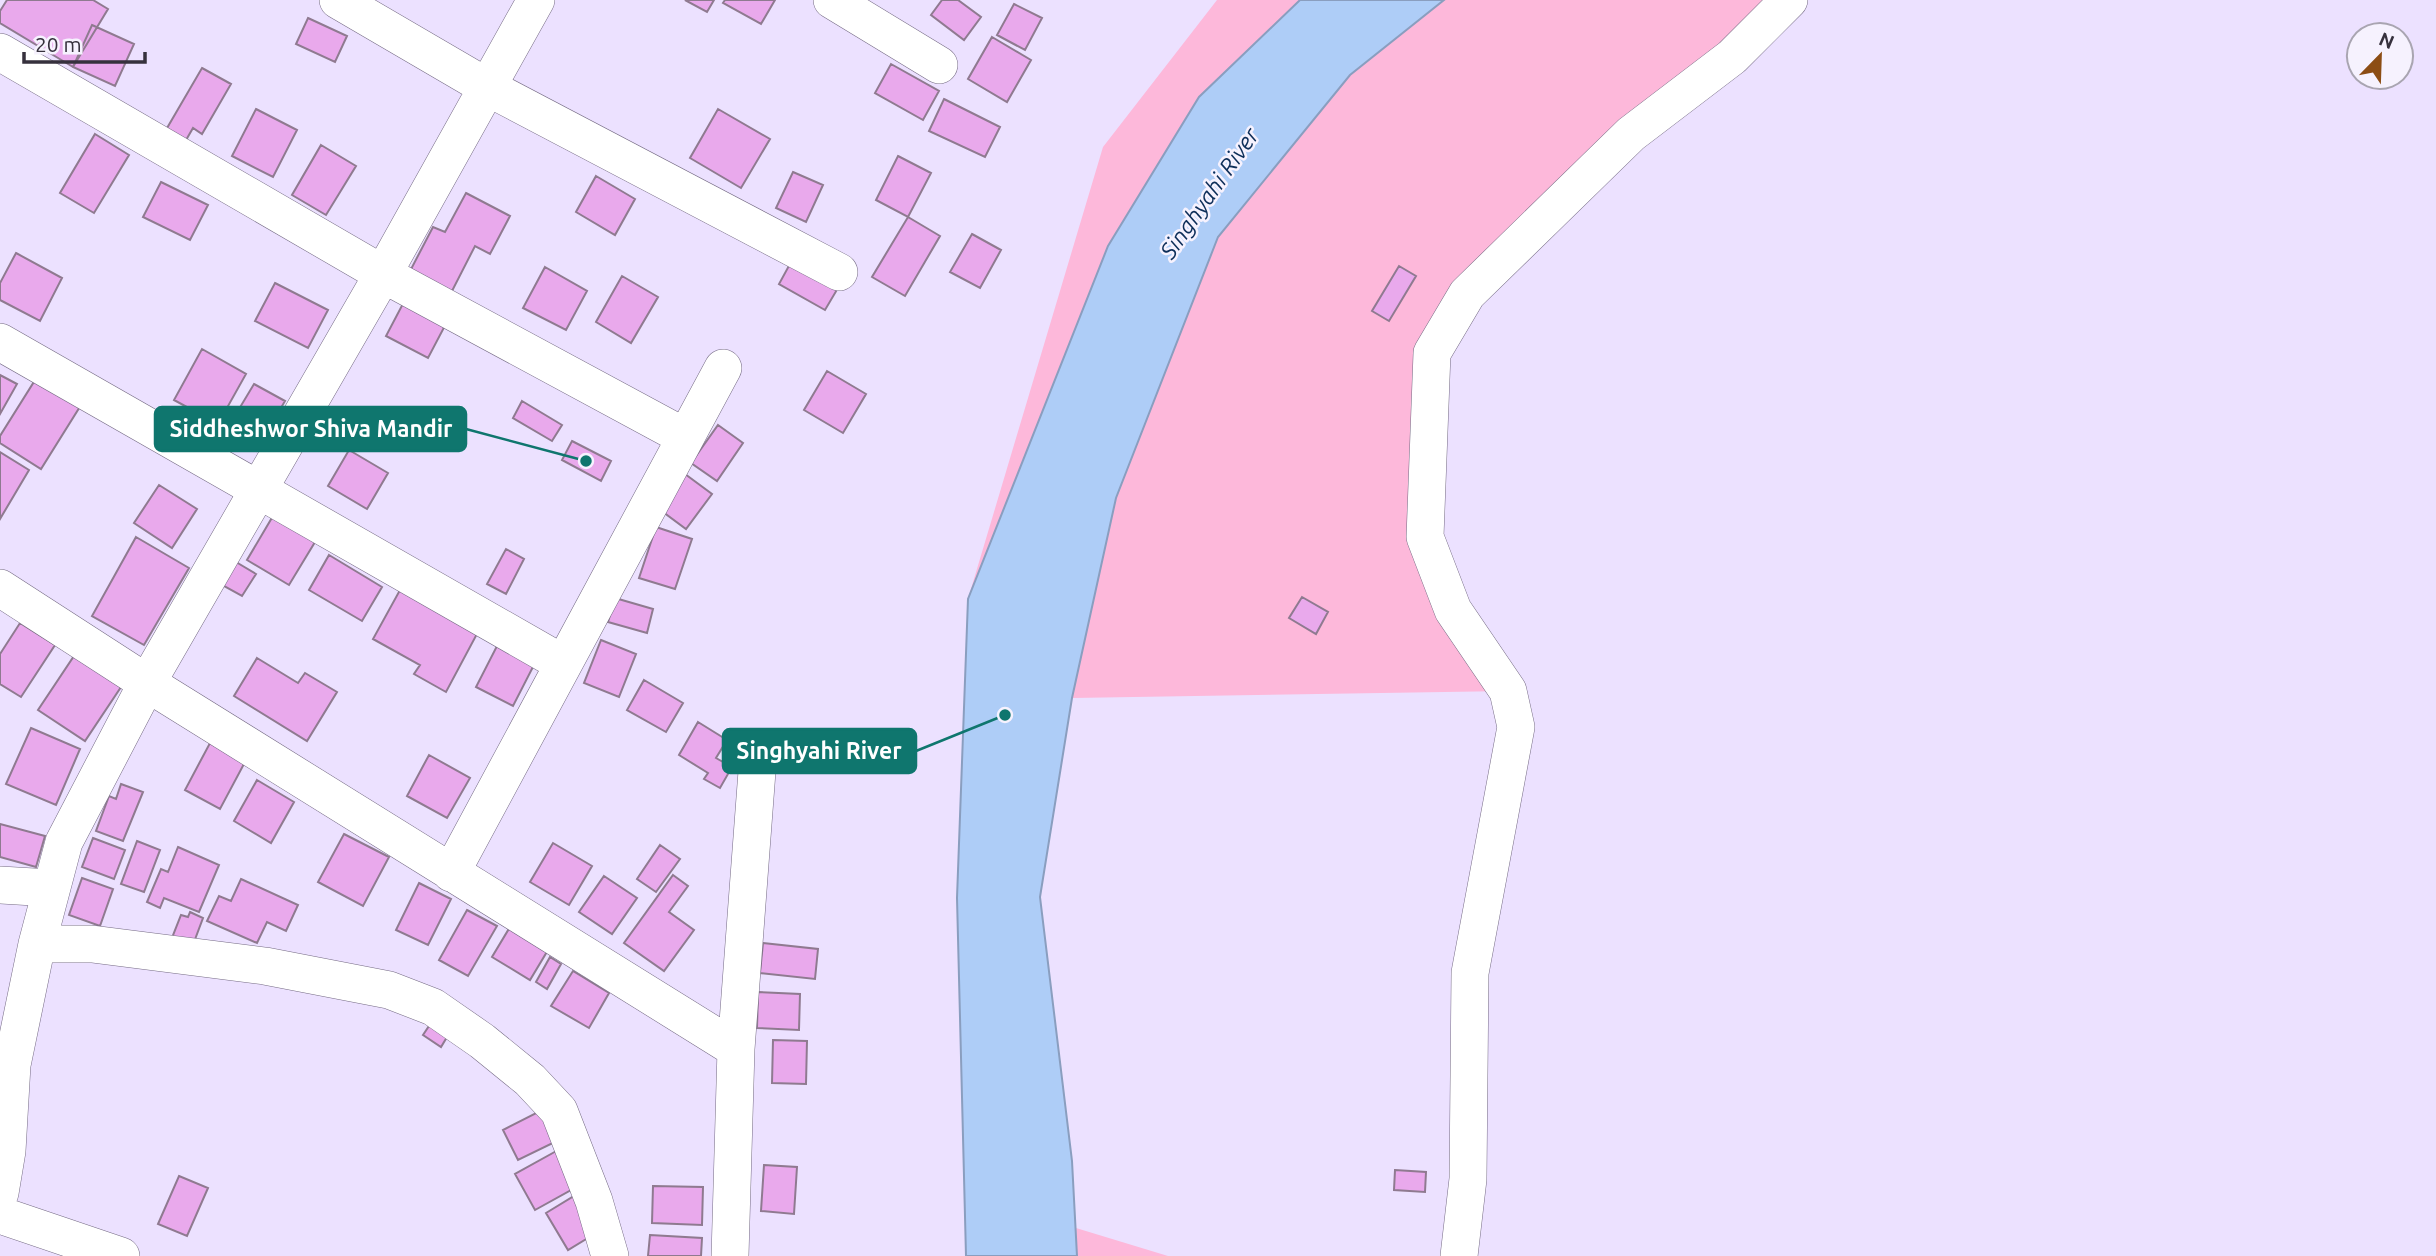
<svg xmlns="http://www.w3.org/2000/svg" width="2436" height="1256" font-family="Ubuntu,sans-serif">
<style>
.green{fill:#fdb8da}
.water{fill:#aecdf7;stroke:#8a9ebf;stroke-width:2}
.building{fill:#e9a9ec;stroke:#8f7a90;stroke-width:2}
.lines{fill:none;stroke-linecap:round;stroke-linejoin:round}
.street-casing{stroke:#756b84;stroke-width:38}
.street{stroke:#fff;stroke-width:37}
.labels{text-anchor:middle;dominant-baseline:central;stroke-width:5;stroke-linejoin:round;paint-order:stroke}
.water-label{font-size:23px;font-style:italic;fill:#0d2e59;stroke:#f6f2fe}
.leader{fill:none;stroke:#0f766e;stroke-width:2.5}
.callout-dot{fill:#0f766e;stroke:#f6f2fe;stroke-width:2.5}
.callout{fill:#0f766e;stroke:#0f766e;stroke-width:2.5}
.callout-label{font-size:23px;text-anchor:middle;font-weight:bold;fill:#fff}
</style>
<rect width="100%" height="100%" fill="#ece1ff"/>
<path class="green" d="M1217,0H1300L1199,97L1108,246L968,599L1103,147Z
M1444,0H1789L1432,353L1425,537L1508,691L1072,698L1116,498L1218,237L1350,75Z
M1076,1228L1168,1256H1077Z"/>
<path class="water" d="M1300,0H1444L1350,75L1218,237L1116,498L1072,698L1040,897L1072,1161L1077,1256H966L957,898L968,599L1108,246L1199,97Z"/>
<path class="building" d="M7,0H93L108,9L73,67L0,23V11Z
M685,0H714L707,12Z
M725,0H775L761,24L723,3Z
M942,0H958L981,17L964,40L931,15Z
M1014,4L1042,18L1025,50L997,35Z
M308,18L347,36L335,62L296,44Z
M92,25L134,44L115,86L73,67Z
M992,37L1031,60L1007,102L968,79Z
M891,64L939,91L923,120L875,93Z
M202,68L231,84L202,134L193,128L182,147L163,135Z
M944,99L1000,127L985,157L929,131Z
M256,109L297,130L273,177L232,156Z
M718,109L770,139L741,188L690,158Z
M95,134L129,155L94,213L60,193Z
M321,145L356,166L326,215L292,195Z
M898,156L931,173L908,217L876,200Z
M793,172L823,185L806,222L776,208Z
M596,176L635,199L615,235L576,212Z
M161,182L208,205L190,240L143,217Z
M466,193L510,216L490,254L475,246L450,295L409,273L433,227L445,232Z
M908,217L940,236L905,296L872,277Z
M972,234L1001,250L980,288L950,272Z
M16,253L62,278L40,321L0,300V283Z
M791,262L838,288L825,310L779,284Z
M1399,266L1416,276L1389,321L1372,311Z
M545,267L587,291L566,330L523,308Z
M622,276L658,297L631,343L596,322Z
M275,283L328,310L308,348L255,321Z
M407,296L449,318L428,358L386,336Z
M202,349L246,374L218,424L174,400Z
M827,371L866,394L843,433L804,410Z
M0,375L17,384L0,414Z
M37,377L81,405L41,469L0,443V436Z
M254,384L285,401L256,451L224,434Z
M522,401L562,425L552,441L513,418Z
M718,425L743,443L717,481L691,463Z
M572,441L611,461L601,481L562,460Z
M349,450L388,473L367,509L328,486Z
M0,452L29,470L0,519Z
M685,474L712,494L686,529L659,509Z
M159,485L197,509L172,548L134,523Z
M273,516L315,542L289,585L247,560Z
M656,527L692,539L675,589L639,578Z
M136,537L189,568L144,645L92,616Z
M506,549L524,559L506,594L487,584Z
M329,555L382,587L362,621L309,590Z
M236,562L256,574L242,596L222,585Z
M400,590L478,632L446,692L414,674L420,665L373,639Z
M1302,597L1328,612L1316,634L1289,618Z
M615,598L653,609L647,633L608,622Z
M20,623L55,645L21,697L0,684V654Z
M601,640L636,654L619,697L584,683Z
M498,644L535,663L513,706L476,687Z
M74,656L121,687L85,741L38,710Z
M257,658L298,683L305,673L337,692L307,741L234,696Z
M644,680L683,703L666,732L627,710Z
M698,722L727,740L716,758L732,767L720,788L704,779L708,773L679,755Z
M31,728L80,749L56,805L6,784Z
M210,743L245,762L220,809L185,790Z
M429,755L470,778L447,818L407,796Z
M257,780L294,802L271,843L234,821Z
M121,784L143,792L123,841L96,831L109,796L116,799Z
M0,824L45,836L36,867L0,857Z
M344,834L389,857L363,906L318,882Z
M93,838L125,850L114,879L82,867Z
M137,841L160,850L144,892L121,884Z
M553,843L592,866L569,905L530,882Z
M660,845L680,859L656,892L637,879Z
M178,847L219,865L199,912L164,898L160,908L147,902L161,869L168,872Z
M673,875L688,886L669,912L694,930L664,971L624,943Z
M604,876L637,898L612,934L579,912Z
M82,878L113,889L100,926L69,915Z
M241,879L298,905L286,931L267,922L257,943L207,921L219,896L231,901Z
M419,883L451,899L428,945L396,930Z
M467,910L497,926L468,976L439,960Z
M190,912L203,918L191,950L170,943L181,915L188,917Z
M510,927L548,950L530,980L492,957Z
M763,943L818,949L815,979L760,973Z
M550,957L561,964L547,989L536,982Z
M573,971L609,993L589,1028L551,1006Z
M758,992L800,994L799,1030L757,1028Z
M433,1020L450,1032L441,1047L423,1035Z
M773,1040L807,1041L806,1084L772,1083Z
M544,1109L559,1140L518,1160L503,1130Z
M560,1149L580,1185L535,1210L515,1174Z
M764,1165L797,1167L794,1214L761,1211Z
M1395,1170L1426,1172L1425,1192L1394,1190Z
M179,1176L208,1188L187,1236L158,1224Z
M653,1186L703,1187L702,1225L652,1223Z
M579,1193L601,1230L568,1250L546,1213Z
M650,1235L702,1238L701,1256H648Z"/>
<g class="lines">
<defs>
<path id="street" d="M338,0L487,87L839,272
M832,0L939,65
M0,52L383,274L685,437
M0,342L562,663
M0,588L147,683L736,1049
M451,873L723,368
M0,885L51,888
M37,944H92L265,966L389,990L433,1007L482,1041L530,1080L559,1111L594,1201L610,1256
M0,1193L7,1151L12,1065L37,944L64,842L147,683L383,274L536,0
M0,1215L121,1256
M730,1256L736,1049L758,758
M1459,1256L1468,1179L1470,973L1516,727L1508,691L1453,610L1425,537L1432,353L1467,294L1631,134L1732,57L1789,0"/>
</defs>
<use href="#street" class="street-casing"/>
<use href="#street" class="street"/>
</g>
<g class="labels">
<g class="water-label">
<text transform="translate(1209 193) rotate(-55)">Singhyahi River</text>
</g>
</g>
<path class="leader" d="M586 461L466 429M1005 715L916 751"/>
<g class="callout-dot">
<circle cx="586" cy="461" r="7"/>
<circle cx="1005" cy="715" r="7"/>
</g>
<g class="callout">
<rect x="155" y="407" width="311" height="44" rx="7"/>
<rect x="723" y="729" width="193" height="44" rx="7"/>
</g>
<g class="callout-label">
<text x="311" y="437">Siddheshwor Shiva Mandir</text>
<text x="819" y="759">Singhyahi River</text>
</g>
<g transform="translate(2380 56) rotate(23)"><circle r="33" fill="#f6f2fe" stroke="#a9a5b1" stroke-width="2"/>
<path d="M0-5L12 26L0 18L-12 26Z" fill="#8c4d14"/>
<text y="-10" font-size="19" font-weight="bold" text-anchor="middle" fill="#36313d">N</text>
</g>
<path d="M24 52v10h121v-10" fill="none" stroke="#36313d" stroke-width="3.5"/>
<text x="35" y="52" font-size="21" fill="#36313d" stroke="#f6f2fe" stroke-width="5" paint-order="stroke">20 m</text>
</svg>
